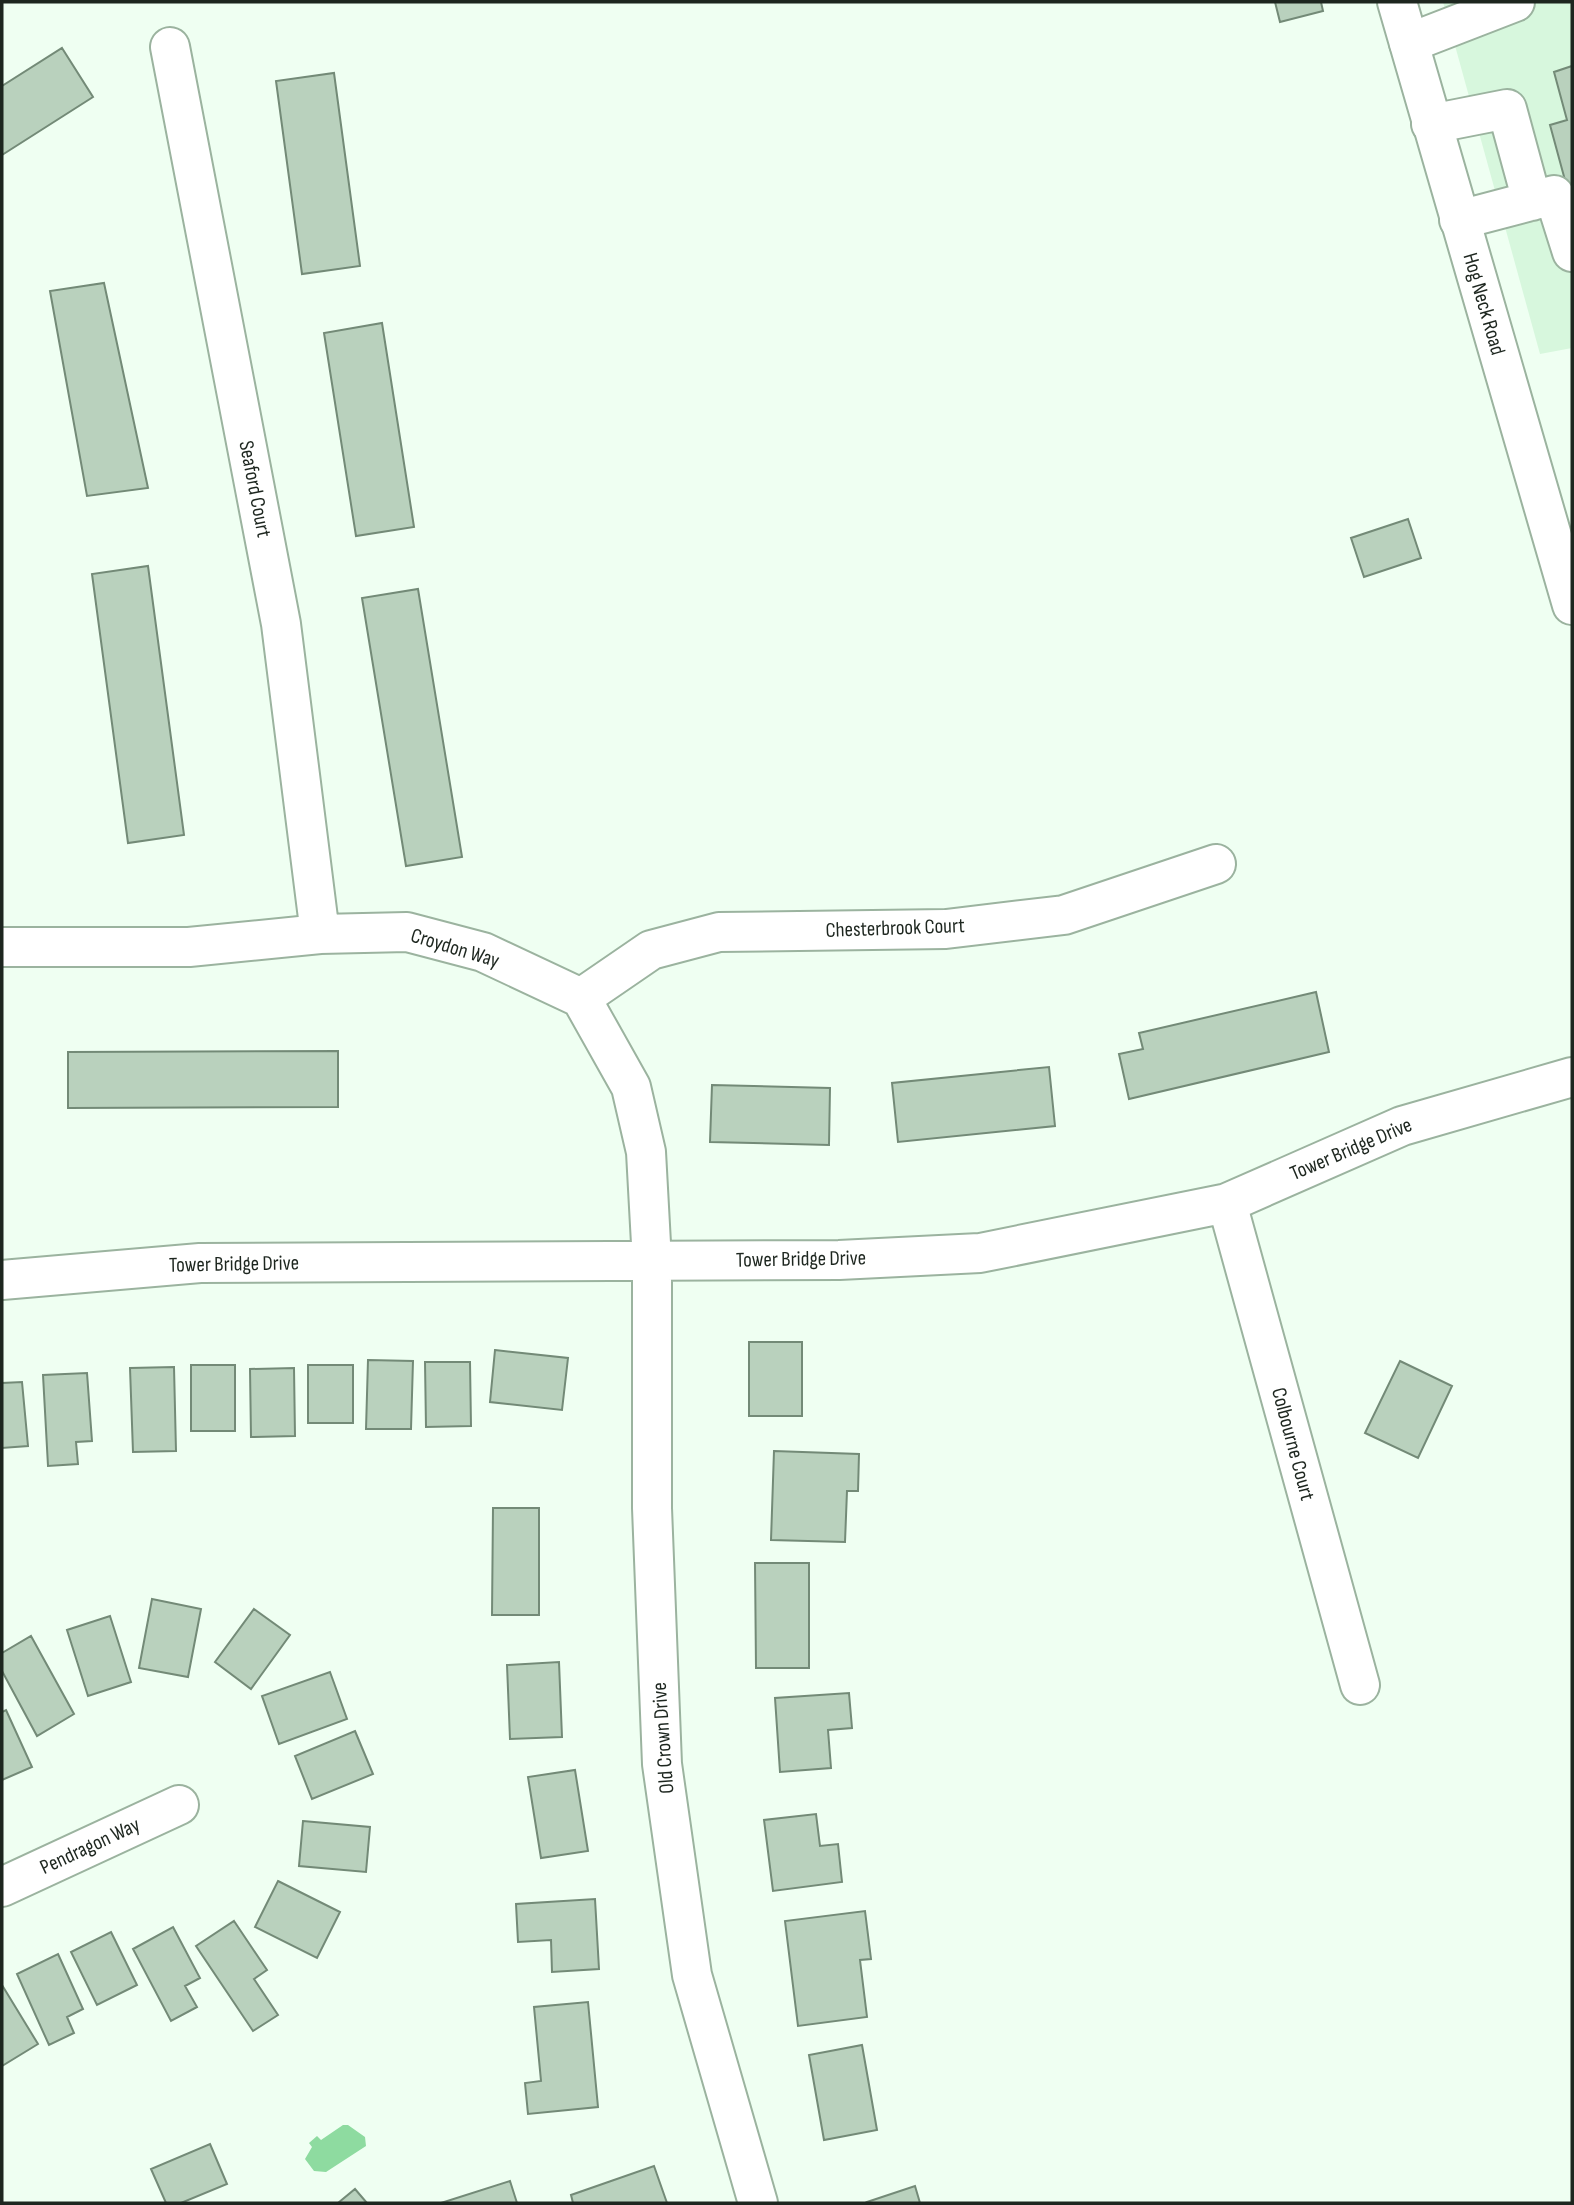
<svg xmlns="http://www.w3.org/2000/svg" width="1574" height="2205" font-family="'Sofia Sans Condensed',sans-serif">
<style>
.built{fill:#d7f7dd}
.water{fill:#8edba0}
.building{fill:#b9d1bd;stroke:#738a77;stroke-width:2}
.lines{fill:none;stroke-linecap:round;stroke-linejoin:round}
.minor-casing{stroke:#9bb39f;stroke-width:42}
.major-casing{stroke:#9bb39f;stroke-width:42}
.minor{stroke:#fff;stroke-width:38}
.major{stroke:#fff;stroke-width:38}
.labels{text-anchor:middle;dominant-baseline:central;stroke-width:5;stroke-linejoin:round;paint-order:stroke}
.street-label{font-size:21px;fill:#1d261f;stroke:#fff}
</style>
<rect width="100%" height="100%" fill="#effff2"/>
<path class="built" d="M1443,2H1572V348L1540,354Z"/>
<path class="water" d="M343,2125H348L365,2137L366,2146L326,2172L314,2171L305,2159L312,2147L309,2143L317,2136L321,2140Z"/>
<path class="building" d="M1275,2H1321L1323,11L1280,22Z
M62,48L93,97L2,155V86Z
M1572,66V206L1550,125L1567,120L1554,72Z
M334,73L360,266L302,274L276,81Z
M104,283L148,488L87,496L50,291Z
M382,323L414,527L356,536L324,333Z
M1408,519L1421,558L1364,577L1351,538Z
M148,566L184,835L128,843L92,574Z
M418,589L462,857L406,866L362,598Z
M1316,992L1329,1052L1129,1099L1119,1054L1143,1049L1139,1033Z
M338,1051V1107L68,1108V1052Z
M1049,1067L1055,1126L898,1142L892,1083Z
M712,1085L830,1088L829,1145L710,1142Z
M749,1342H802V1416H749Z
M495,1350L568,1358L562,1410L490,1402Z
M368,1360L413,1361L411,1429H366Z
M1400,1361L1452,1386L1418,1458L1365,1433Z
M425,1362H470L471,1426L426,1427Z
M191,1365H235V1431H191Z
M308,1365H353V1423H308Z
M174,1367L176,1451L133,1452L130,1368Z
M294,1368L295,1436L251,1437L250,1369Z
M87,1373L92,1441L76,1442L78,1464L48,1466L43,1375Z
M22,1382L28,1446L2,1448V1383Z
M774,1451L859,1454L858,1491H847L845,1542L771,1540Z
M493,1508H539V1615H492Z
M755,1563H809V1668H756Z
M152,1599L201,1609L188,1677L139,1668Z
M254,1609L290,1635L251,1689L215,1662Z
M110,1616L131,1682L88,1696L67,1630Z
M31,1636L74,1714L37,1736L2,1671V1653Z
M559,1662L562,1737L510,1739L507,1665Z
M330,1672L347,1719L279,1744L262,1696Z
M849,1693L852,1728L828,1730L831,1768L780,1772L775,1698Z
M6,1710L32,1767L2,1780V1712Z
M355,1731L373,1774L312,1799L295,1756Z
M575,1770L588,1851L541,1858L528,1777Z
M816,1814L820,1846L838,1844L842,1882L773,1891L764,1820Z
M303,1821L370,1827L366,1872L299,1866Z
M278,1881L340,1912L317,1958L255,1927Z
M595,1899L599,1969L552,1972L551,1940L518,1942L516,1904Z
M865,1911L871,1959L860,1960L867,2017L798,2026L785,1921Z
M234,1921L267,1970L254,1979L278,2015L253,2031L196,1946Z
M173,1927L200,1978L185,1986L197,2007L171,2021L133,1949Z
M111,1932L137,1985L97,2005L71,1952Z
M58,1954L83,2009L67,2017L74,2033L49,2045L17,1974Z
M2,1985L38,2044L2,2066Z
M588,2002L598,2107L528,2114L525,2083L541,2081L534,2007Z
M862,2045L877,2130L824,2140L809,2055Z
M210,2144L227,2184L181,2203H166L151,2169Z
M654,2166L667,2203H573L571,2195Z
M510,2181L517,2203H441Z
M915,2186L920,2203H868L867,2202Z
M355,2189L367,2203H338Z"/>
<g class="lines">
<defs>
<path id="minor" d="M1409,43L1515,2
M170,47L281,624L320,934
M1431,124L1507,109L1532,201
M1459,220L1554,195L1572,252
M2,947H189L320,934L407,932L483,952L581,998L631,1087L646,1152L652,1262V1508L662,1764L692,1975L758,2203
M581,998L651,950L719,932L946,929L1064,915L1216,864
M1227,1203L1360,1685
M2,1280L200,1263L839,1260L980,1253L1227,1203L1402,1126L1572,1077
M2,1887L179,1805"/>
<path id="major" d="M1397,2L1572,605"/>
</defs>
<use href="#minor" class="minor-casing"/>
<use href="#major" class="major-casing"/>
<use href="#minor" class="minor"/>
<use href="#major" class="major"/>
</g>
<g class="labels">
<g class="street-label">
<text transform="translate(1484 304) rotate(74)">Hog Neck Road</text>
<text transform="translate(255 489) rotate(79)">Seaford Court</text>
<text transform="translate(895 928) rotate(-2)">Chesterbrook Court</text>
<text transform="translate(455 948) rotate(17)">Croydon Way</text>
<text transform="translate(1351 1149) rotate(-23)">Tower Bridge Drive</text>
<text transform="translate(801 1259) rotate(-1)">Tower Bridge Drive</text>
<text transform="translate(234 1264) rotate(-1)">Tower Bridge Drive</text>
<text transform="translate(1293 1444) rotate(75)">Colbourne Court</text>
<text transform="translate(663 1738) rotate(-94)">Old Crown Drive</text>
<text transform="translate(90 1846) rotate(-25)">Pendragon Way</text>
</g>
</g>
<rect width="1574" height="2205" fill="none" stroke="#1d261f" stroke-width="7"/>
</svg>
